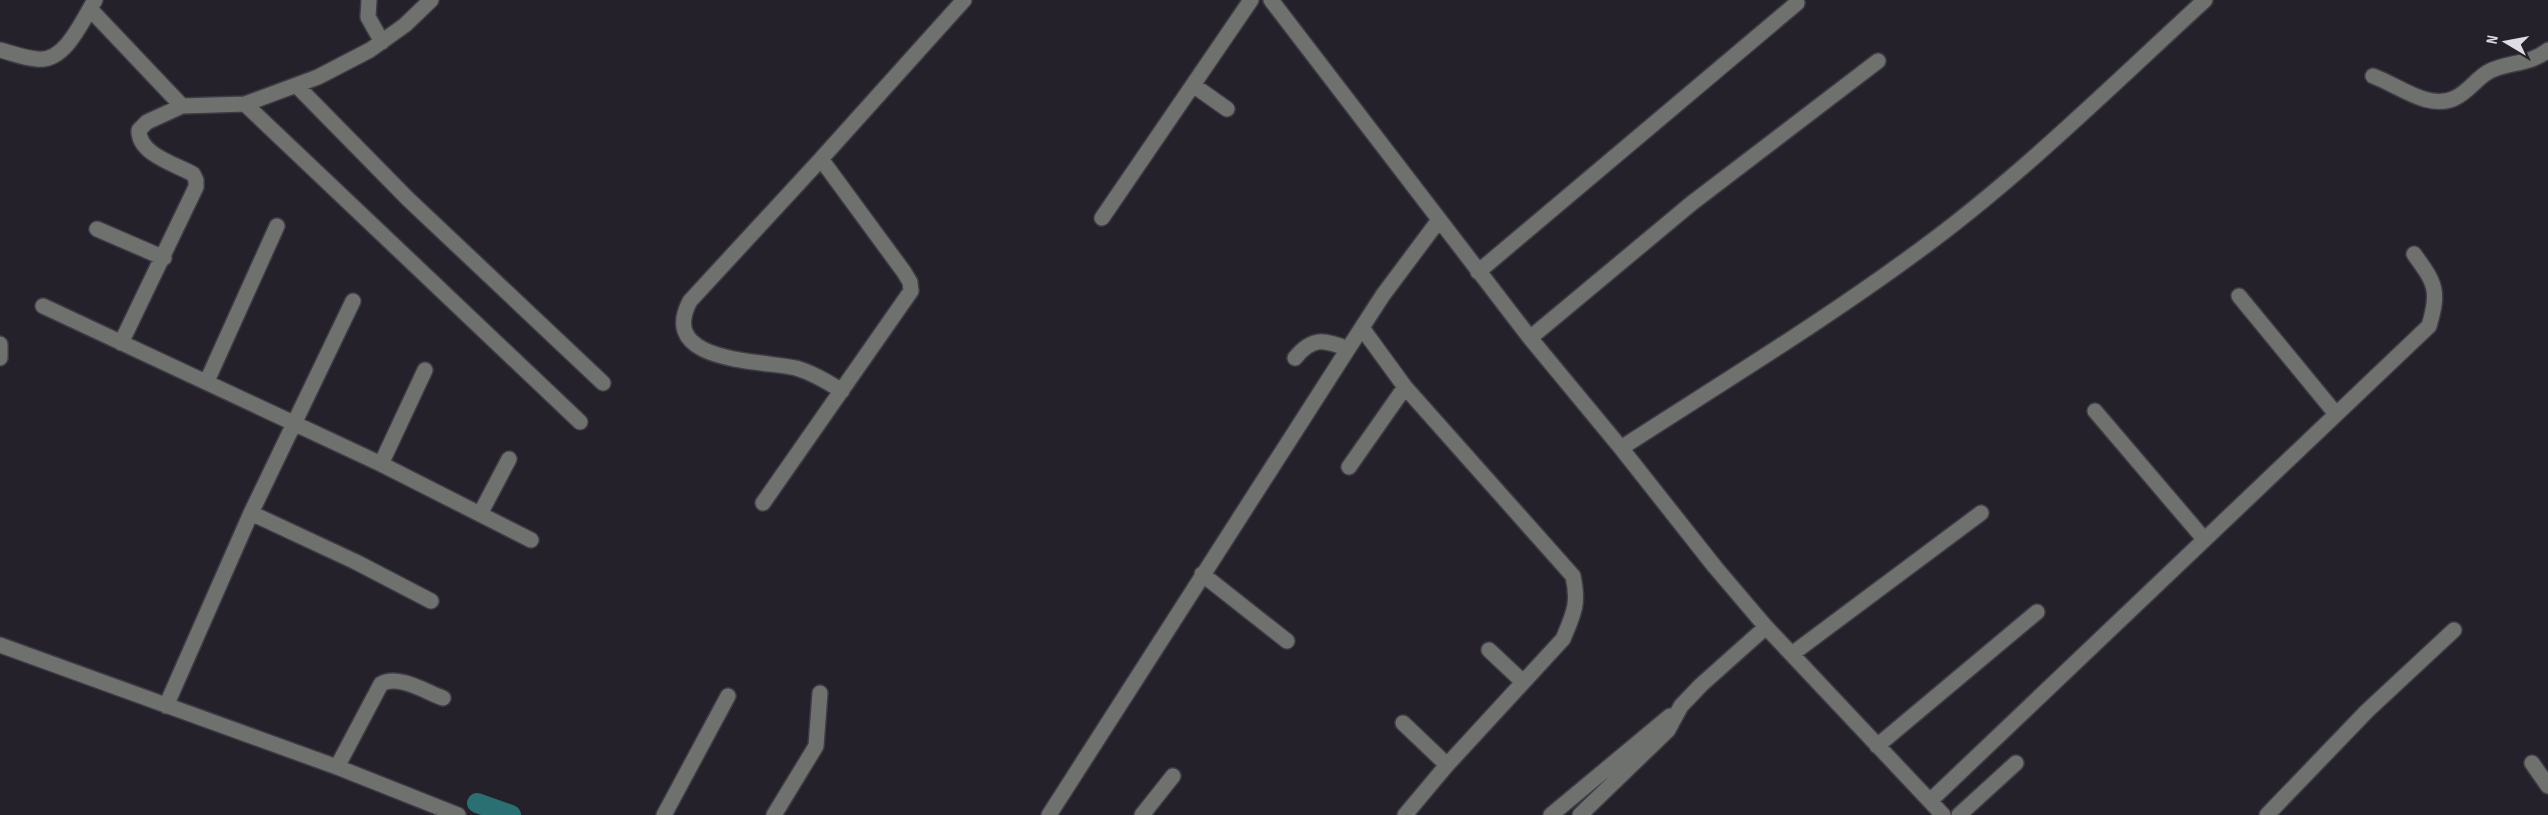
<svg xmlns="http://www.w3.org/2000/svg" width="2548" height="815" font-family="'Sofia Sans Condensed',sans-serif">
<style>
.lines{fill:none;stroke-linecap:round;stroke-linejoin:round}
.canal{stroke:#2a6f72;stroke-width:20}
.minor-casing{stroke:#3e3b44;stroke-width:18}
.minor{stroke:#6e716d;stroke-width:15}
</style>
<rect width="100%" height="100%" fill="#24212a"/>
<g class="lines">
<path class="canal" d="M477,803L511,815"/>
<defs>
<path id="minor" d="M369,0L368,17L382,42
M1271,0L1530,338L1621,448L1715,567L1766,627L1943,815
M90,9L182,106L245,104L318,77L370,50L405,25L431,0
M0,50C12,53 24,58 37,59C65,63 82,21 95,0
M2373,76C2398,85 2429,111 2455,98C2468,92 2476,79 2488,72C2508,61 2528,66 2548,50
M296,85L408,199L603,383
M1193,85L1227,109
M245,104L580,422
M821,159L690,301C657,363 760,360 796,368C813,373 828,382 842,391
M1102,218L1251,0
M97,229L164,258
M1478,272L1797,3
M2239,296L2336,414
M43,306L381,464L531,540
M1362,328L1405,387L1573,576C1579,604 1574,613 1563,639L1447,765L1405,815
M1530,338L1692,203L1878,61
M121,343L196,187V180L193,174C175,164 138,154 139,130L147,122L182,106
M0,344V358
M1295,358C1312,337 1324,339 1348,349
M207,381L277,226
M2095,411L2204,539
M1621,448C1720,384 1822,322 1917,252C2020,177 2111,86 2205,0
M381,464L425,370
M1349,467L1405,387
M763,503L911,291L910,282L904,272L821,159L964,0
M251,513L356,562L431,601
M480,514L509,459
M1202,574L1287,641
M0,645L337,767L458,815
M1489,650L1523,682
M1792,654L1981,513
M166,706L251,513L353,301
M1403,723L1447,765
M1877,746L2037,612
M2532,763L2548,786
M337,767L381,684C398,674 426,692 443,698
M1930,801L2429,326C2440,290 2435,283 2414,254
M664,815L728,696
M774,815L816,746L820,693
M1049,815L1348,349L1383,295L1439,220
M1142,815L1173,776
M1551,815L1670,716
M1580,815L1668,730L1681,706L1701,685L1766,627
M1959,815L2016,763
M2267,815L2367,711L2454,630"/>
</defs>
<use href="#minor" class="minor-casing"/>
<use href="#minor" class="minor"/>
</g>
<g transform="translate(2506 42) rotate(280)" stroke="#24212a" stroke-width="4.5" paint-order="stroke">
<path d="M0-4.5L10 22L0 15L-10 22Z" fill="#dfdde3"/>
<text y="-9" font-size="16" font-weight="bold" text-anchor="middle" fill="#dfdde3">N</text>
</g>
</svg>
